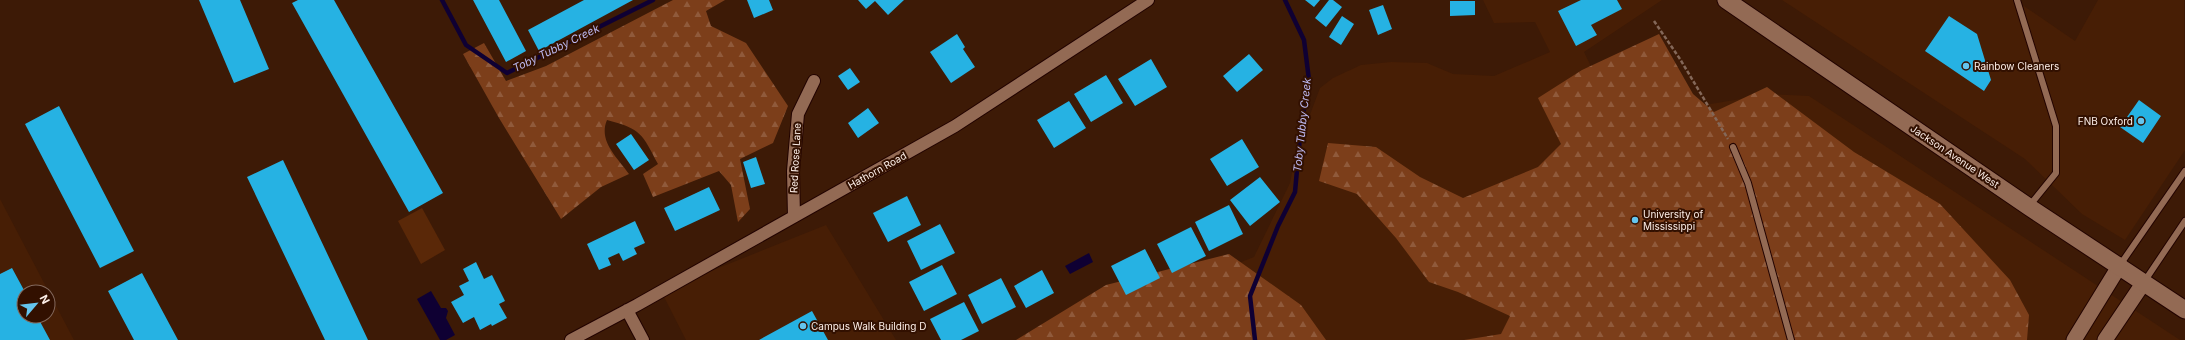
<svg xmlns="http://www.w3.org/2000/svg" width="2185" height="340" font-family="Inter,sans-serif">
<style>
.built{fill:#471e05;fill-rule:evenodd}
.forest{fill:url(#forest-firs)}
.garden{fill:#5a2808}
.water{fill:#0f0033}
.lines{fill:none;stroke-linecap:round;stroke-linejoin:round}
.stream{stroke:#0f0033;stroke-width:4.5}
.building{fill:#26b2e3}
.service-casing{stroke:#220300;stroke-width:8}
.minor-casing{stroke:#220300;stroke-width:14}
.tertiary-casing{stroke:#220300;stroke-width:17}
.secondary-casing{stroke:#220300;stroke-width:19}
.path{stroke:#846859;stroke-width:2.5;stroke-dasharray:4 2;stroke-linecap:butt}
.service{stroke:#936a54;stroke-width:6}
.minor{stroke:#936a54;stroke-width:12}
.tertiary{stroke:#936a54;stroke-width:15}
.secondary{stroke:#936a54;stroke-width:17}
.poi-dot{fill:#64c5ee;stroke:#321000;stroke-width:1.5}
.labels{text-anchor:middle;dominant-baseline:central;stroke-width:4;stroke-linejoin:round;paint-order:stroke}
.poi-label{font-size:10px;fill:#fdefe8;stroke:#321000;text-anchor:start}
.street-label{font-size:10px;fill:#fdefe8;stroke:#321000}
.water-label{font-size:11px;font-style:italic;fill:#bdb9f0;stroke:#321000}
</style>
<defs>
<pattern id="forest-firs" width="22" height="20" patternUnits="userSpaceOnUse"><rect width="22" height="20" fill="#7c3e1a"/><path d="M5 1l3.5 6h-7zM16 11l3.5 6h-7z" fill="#905a3b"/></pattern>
</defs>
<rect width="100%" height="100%" fill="#3d1a06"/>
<path class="built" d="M1483,0H1662L1584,52L1631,148L1705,105L1770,94L1809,96L2180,340H1041L1254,257L1290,183L1296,152L1320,88L1333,78L1361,65L1391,62L1427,63L1453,74L1494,76L1550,52L1535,22L1494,23Z
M1782,0H2015L2075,41L2098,0H2184L2185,150L2125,240L2082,214L2025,159Z
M0,199L74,340H0ZM24,292H48V316H24Z
M826,225L896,340H686L661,291Z"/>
<path class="forest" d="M673,0H725L706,11L711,26L746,43L788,106L773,143L740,159L750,209L738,222L731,185L719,171L653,197L643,174L658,164C642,134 642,129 607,120C598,141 617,157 629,174L601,187L561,219L499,118L463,54L484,43L506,81L546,66Z
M1659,34L1693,94L1714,112L1767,87L1854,152L1940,204L2010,280L2029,315L2027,340H1464L1501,334L1510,316L1458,292L1429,282L1396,238L1357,194L1319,181L1328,143L1376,147L1420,177L1463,198L1538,167L1561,144L1538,98L1582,70Z
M1229,254L1301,305L1326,340H1016L1106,285Z"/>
<path class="garden" d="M422,208L445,250L421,264L398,221Z"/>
<path class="water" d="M1089,253L1093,262L1070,274L1065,266Z
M431,291L441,308H446L448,311L446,318L455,335L446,340H440L417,299Z"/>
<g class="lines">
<path class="stream" d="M442,0L466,45L507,73L653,0
M1255,340L1250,296L1278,226L1295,192L1301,126L1309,80L1304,40L1285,0"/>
</g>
<path class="building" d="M199,0H240L269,69L234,83Z
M298,0H334L443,193L409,212L292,3Z
M473,0H499L526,51L506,62Z
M584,0H633L539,51L528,30Z
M747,0H769L773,10L754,18Z
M858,0H904L888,15L875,1L866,9Z
M1305,0H1320L1314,7Z
M1329,0H1333L1342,7L1326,27L1315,18Z
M1581,0H1617L1622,9L1591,25L1597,35L1576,46L1558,11Z
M1450,1H1475V15L1450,16Z
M1383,5L1392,29L1378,35L1369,10Z
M1342,16L1354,24L1341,45L1329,37Z
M1949,16L1977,34L1991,80L1984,91L1925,51Z
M957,34L965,47L963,49L975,67L951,83L930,52Z
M1249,54L1263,70L1237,92L1223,76Z
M1151,59L1167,87L1135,106L1118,79Z
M850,68L860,82L848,90L838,76Z
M1106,75L1123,103L1091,122L1074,94Z
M2139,100L2161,116L2143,143L2120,127Z
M1069,101L1086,128L1054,148L1037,120Z
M59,106L134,251L100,268L25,124Z
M868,108L879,123L858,138L848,123Z
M631,134L649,160L634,170L616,144Z
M1242,139L1259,167L1227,186L1210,159Z
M756,157L765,184L751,188L743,162Z
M283,160L368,340H325L247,177Z
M1260,177L1280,202L1250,226L1230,200Z
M709,187L720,210L675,231L664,208Z
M907,196L921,225L888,242L873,213Z
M1229,205L1243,234L1209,251L1195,222Z
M635,221L645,243L634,248L637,254L623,261L619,253L608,258L611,265L599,270L587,244Z
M940,224L955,253L921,270L907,241Z
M1191,227L1206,256L1172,273L1157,244Z
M1145,249L1160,278L1126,295L1111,266Z
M476,262L484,279L492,275L505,301L499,304L507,318L492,326L491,324L480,330L474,317L463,323L451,302L464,295L459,286L469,281L463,269Z
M942,265L957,294L924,311L909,282Z
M12,268L25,292L24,316H37L50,340H0V274Z
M1042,270L1054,293L1026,308L1014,286Z
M142,273L178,340H134L108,291Z
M1001,278L1016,307L982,324L968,295Z
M964,302L979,331L961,340H941L930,319Z
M812,311L828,340H759Z"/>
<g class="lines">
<defs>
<path id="service" d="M2017,0L2056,126V173L2030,205
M1733,147L1748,183L1791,340
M2120,265L2185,171
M2144,282L2185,221"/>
<path id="minor" d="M794,216L793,171L798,114L814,81
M627,310L643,340
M571,340L637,305L955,126L1148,0"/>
<path id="tertiary" d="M2074,340L2120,265
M2105,340L2144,282"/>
<path id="secondary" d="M1726,0L2029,207L2185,310"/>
</defs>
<use href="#service" class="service-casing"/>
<use href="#minor" class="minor-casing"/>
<use href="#tertiary" class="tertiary-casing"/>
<use href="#secondary" class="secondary-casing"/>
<path class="path" d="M1654,21L1680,59L1728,139"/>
<use href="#service" class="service"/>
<use href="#minor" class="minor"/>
<use href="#tertiary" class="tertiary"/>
<use href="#secondary" class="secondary"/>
</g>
<g class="poi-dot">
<circle cx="1966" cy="66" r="4"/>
<circle cx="2141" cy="121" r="4"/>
<circle cx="1635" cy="220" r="4"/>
<circle cx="803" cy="326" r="4"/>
</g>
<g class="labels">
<g class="poi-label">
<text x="1974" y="66">Rainbow Cleaners</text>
<text x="2133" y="121" text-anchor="end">FNB Oxford</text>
<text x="1643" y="214">University of<tspan x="1643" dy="12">Mississippi</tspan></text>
<text x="811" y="326">Campus Walk Building D</text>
</g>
<g class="street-label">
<text transform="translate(1955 156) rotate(34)">Jackson Avenue West</text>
<text transform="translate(795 158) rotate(-87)">Red Rose Lane</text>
<text transform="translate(877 170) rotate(-29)">Hathorn Road</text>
</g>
<g class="water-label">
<text transform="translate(556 48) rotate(-26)">Toby Tubby Creek</text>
<text transform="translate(1302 125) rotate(-84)">Toby Tubby Creek</text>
</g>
</g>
<g transform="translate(36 304) rotate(62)"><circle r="19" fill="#321000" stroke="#83695d"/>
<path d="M0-3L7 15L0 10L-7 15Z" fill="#64c5ee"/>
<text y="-6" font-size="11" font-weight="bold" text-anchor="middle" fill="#fdefe8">N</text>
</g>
</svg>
